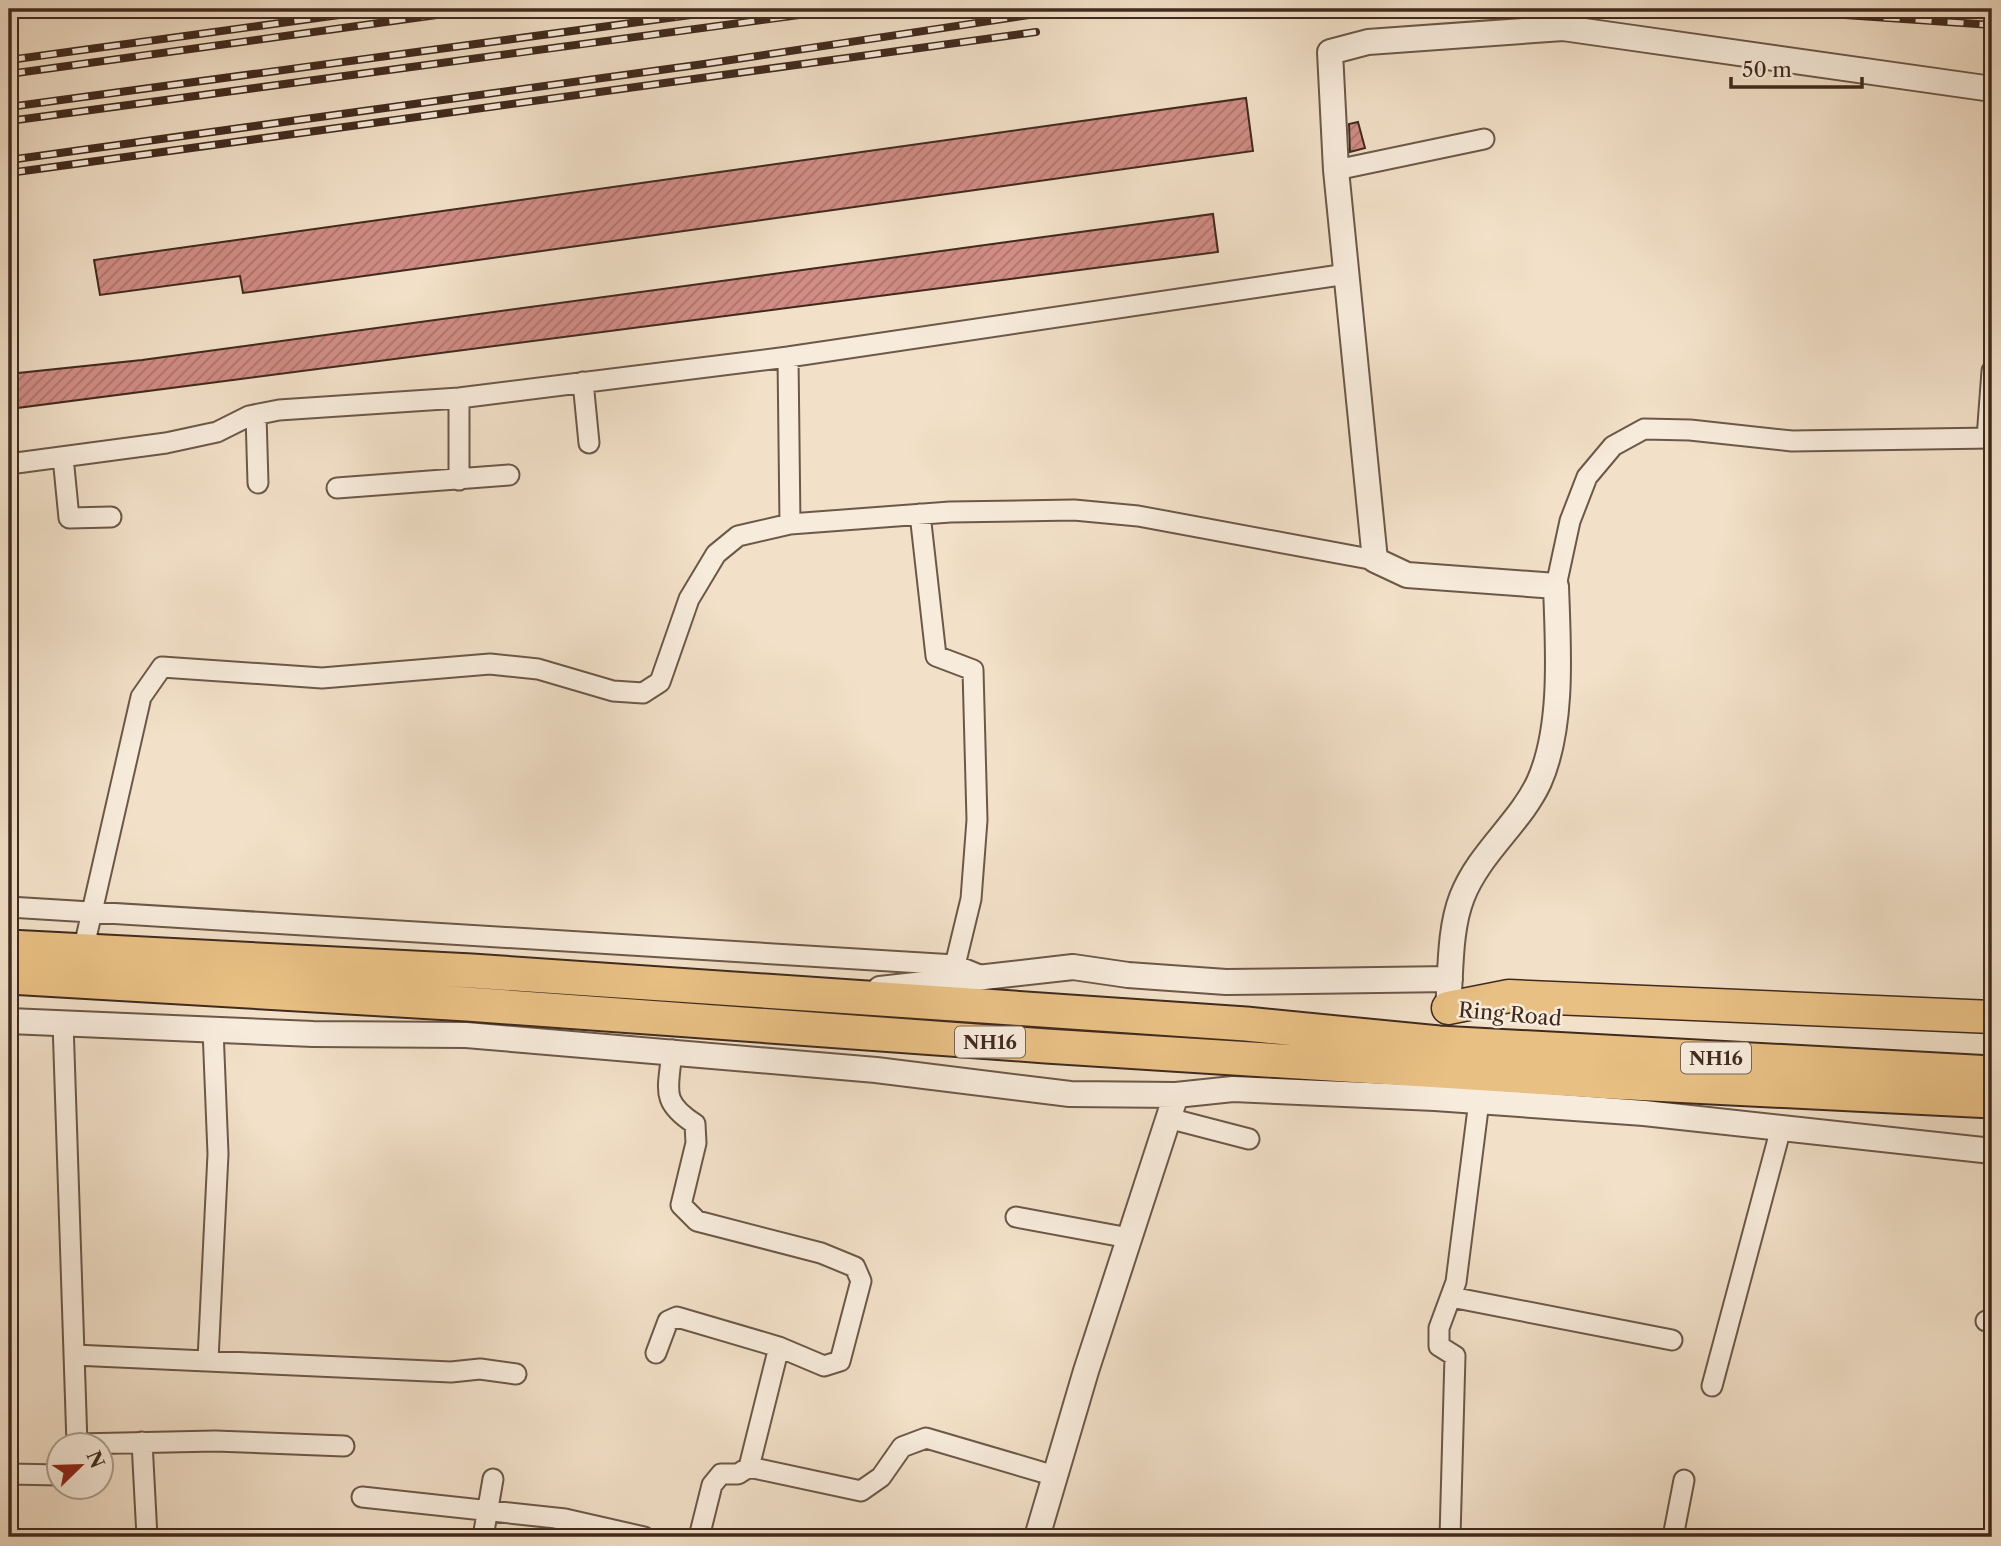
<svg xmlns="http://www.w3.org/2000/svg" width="2001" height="1546" font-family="'Libre Caslon Text',serif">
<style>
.building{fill:url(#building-hatch);stroke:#402a1e;stroke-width:2}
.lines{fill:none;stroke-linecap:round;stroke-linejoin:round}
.minor-casing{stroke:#6c5848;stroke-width:23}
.tertiary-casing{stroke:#6c5848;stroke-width:28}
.primary-casing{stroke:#402a1e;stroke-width:35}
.trunk-casing{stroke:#402a1e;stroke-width:37}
.minor{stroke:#f7ebdb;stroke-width:19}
.tertiary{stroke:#f7ebdb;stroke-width:24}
.primary{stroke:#e9c084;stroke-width:32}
.trunk{stroke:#e9c084;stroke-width:33}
.rail-casing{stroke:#402a1e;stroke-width:8}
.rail{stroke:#f7ebdb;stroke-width:5;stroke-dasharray:16;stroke-linecap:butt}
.labels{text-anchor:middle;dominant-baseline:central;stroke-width:5;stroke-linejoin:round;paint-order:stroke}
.shield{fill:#f7ebdb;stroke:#776457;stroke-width:2}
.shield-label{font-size:19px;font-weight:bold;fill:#402a1e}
.street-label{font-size:21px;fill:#402a1e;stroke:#f7ebdb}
</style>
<defs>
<pattern id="building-hatch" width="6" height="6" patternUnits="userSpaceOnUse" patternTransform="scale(1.75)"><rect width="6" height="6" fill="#d18c85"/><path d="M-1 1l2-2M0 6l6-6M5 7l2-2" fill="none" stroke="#ab736c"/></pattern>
</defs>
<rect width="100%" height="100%" fill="#f2e0c8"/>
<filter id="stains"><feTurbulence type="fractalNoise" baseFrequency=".00286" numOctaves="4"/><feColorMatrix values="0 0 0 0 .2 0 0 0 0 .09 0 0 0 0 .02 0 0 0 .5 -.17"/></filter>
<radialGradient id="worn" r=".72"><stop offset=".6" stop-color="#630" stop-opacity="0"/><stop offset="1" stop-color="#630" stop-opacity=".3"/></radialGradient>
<path class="building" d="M1246,98L1253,151L243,293L240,276L100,295L94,260Z
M1358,122L1365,148L1350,152L1349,124Z
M1213,214L1218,252L9,409V374L142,360Z"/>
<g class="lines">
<defs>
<path id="minor" d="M1336,170L1484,139
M788,357L790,524
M583,382L589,443
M459,398V480
M256,415L258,483
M1987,438L1992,371
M63,457L69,518L111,517
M9,464L166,443L217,432L249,416L279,410L459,398L788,357L1347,274
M337,488L509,475
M920,514L936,656L973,670L977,820L971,899L955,965
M1556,586L1570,521L1587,477L1613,446L1644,429L1690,430L1792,441L1992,438
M9,907L955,965L982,976
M83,951L141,697L162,667L322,678L490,664L538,669L613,691L643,693L660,682L689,599L716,554L738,536L790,524L950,512L1074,510L1138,516L1375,560
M63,1022L77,1444
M672,1050C669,1089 659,1101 695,1124L696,1143L681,1205L697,1221L821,1253L855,1267L861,1281L840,1361L824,1366L779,1347L749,1467L738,1474H721L712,1485L699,1537
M1168,1118L1249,1139
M1016,1217L1129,1238
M1451,1297L1672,1340
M1986,1321L1992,1322
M656,1353L668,1321L677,1317L779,1347
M74,1355L451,1372L480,1369L516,1374
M208,1360L218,1154L213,1029
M1712,1386L1781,1128
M142,1442L147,1537
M77,1444L215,1441L344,1446
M749,1467L861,1491L881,1477L902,1447L926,1438L1055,1476
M9,1474L60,1475
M362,1497L565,1519L644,1537
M483,1537L493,1479
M562,1537L565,1519
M1450,1537L1455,1356L1439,1346V1328L1456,1282L1479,1101
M1673,1537L1684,1480"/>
<path id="tertiary" d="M880,989L1073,967L1128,975L1226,982L1450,979
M1448,1008C1451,973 1449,930 1462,897C1479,853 1520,823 1539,782C1564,726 1558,646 1556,586L1407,575L1375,560L1336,170L1330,52L1368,42L1563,28L1992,89
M9,1021L313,1034L466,1035L876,1070L1070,1094L1176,1095L1233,1089L1435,1098L1644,1113L1992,1151
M1037,1537L1086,1371L1176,1095"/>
<path id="primary" d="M1448,1008L1509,996L1992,1017"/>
<path id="trunk" d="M9,947L472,971L1246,1024L1439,1043L1992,1073
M9,977L467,1004L1046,1046L1612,1082L1992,1101"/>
</defs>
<use href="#minor" class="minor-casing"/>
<use href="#tertiary" class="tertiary-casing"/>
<use href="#primary" class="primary-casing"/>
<use href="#trunk" class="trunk-casing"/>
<use href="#minor" class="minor"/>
<use href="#tertiary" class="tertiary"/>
<use href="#primary" class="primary"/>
<use href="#trunk" class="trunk"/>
<defs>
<path id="rail" d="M1756,9L1992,25
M1952,9L1992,12
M9,60L383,9
M9,74L480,9
M9,107L735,9
M9,121L844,9
M9,160L704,64L1069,9
M9,173L1036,32"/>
</defs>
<use href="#rail" class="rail-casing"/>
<use href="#rail" class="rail"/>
</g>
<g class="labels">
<g class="shield">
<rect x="955" y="1026.5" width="70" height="31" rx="5"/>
<rect x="1681" y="1042.5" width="70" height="31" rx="5"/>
</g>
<g class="shield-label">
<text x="990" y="1042">NH16</text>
<text x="1716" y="1058">NH16</text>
</g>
<g class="street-label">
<text transform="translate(1510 1014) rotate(5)">Ring Road</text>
</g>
</g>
<rect width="2001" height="1546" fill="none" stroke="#f2e0c8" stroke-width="35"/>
<rect x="10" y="10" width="1980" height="1525" fill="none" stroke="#402a1e" stroke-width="3.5"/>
<rect x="18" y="18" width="1966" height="1511" fill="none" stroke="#402a1e" stroke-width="2"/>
<g transform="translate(80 1466) rotate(67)"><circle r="33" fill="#f7ebdb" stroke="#ae9e8f" stroke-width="2"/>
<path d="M0-5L12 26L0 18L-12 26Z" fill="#8f2418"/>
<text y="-10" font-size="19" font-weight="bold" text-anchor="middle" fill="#402a1e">N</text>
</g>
<path d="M1731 77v10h131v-10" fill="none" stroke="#402a1e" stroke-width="3.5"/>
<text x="1742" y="77" font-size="21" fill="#402a1e" stroke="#f7ebdb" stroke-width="5" paint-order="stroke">50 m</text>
<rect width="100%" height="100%" filter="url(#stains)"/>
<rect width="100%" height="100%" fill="url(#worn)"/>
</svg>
